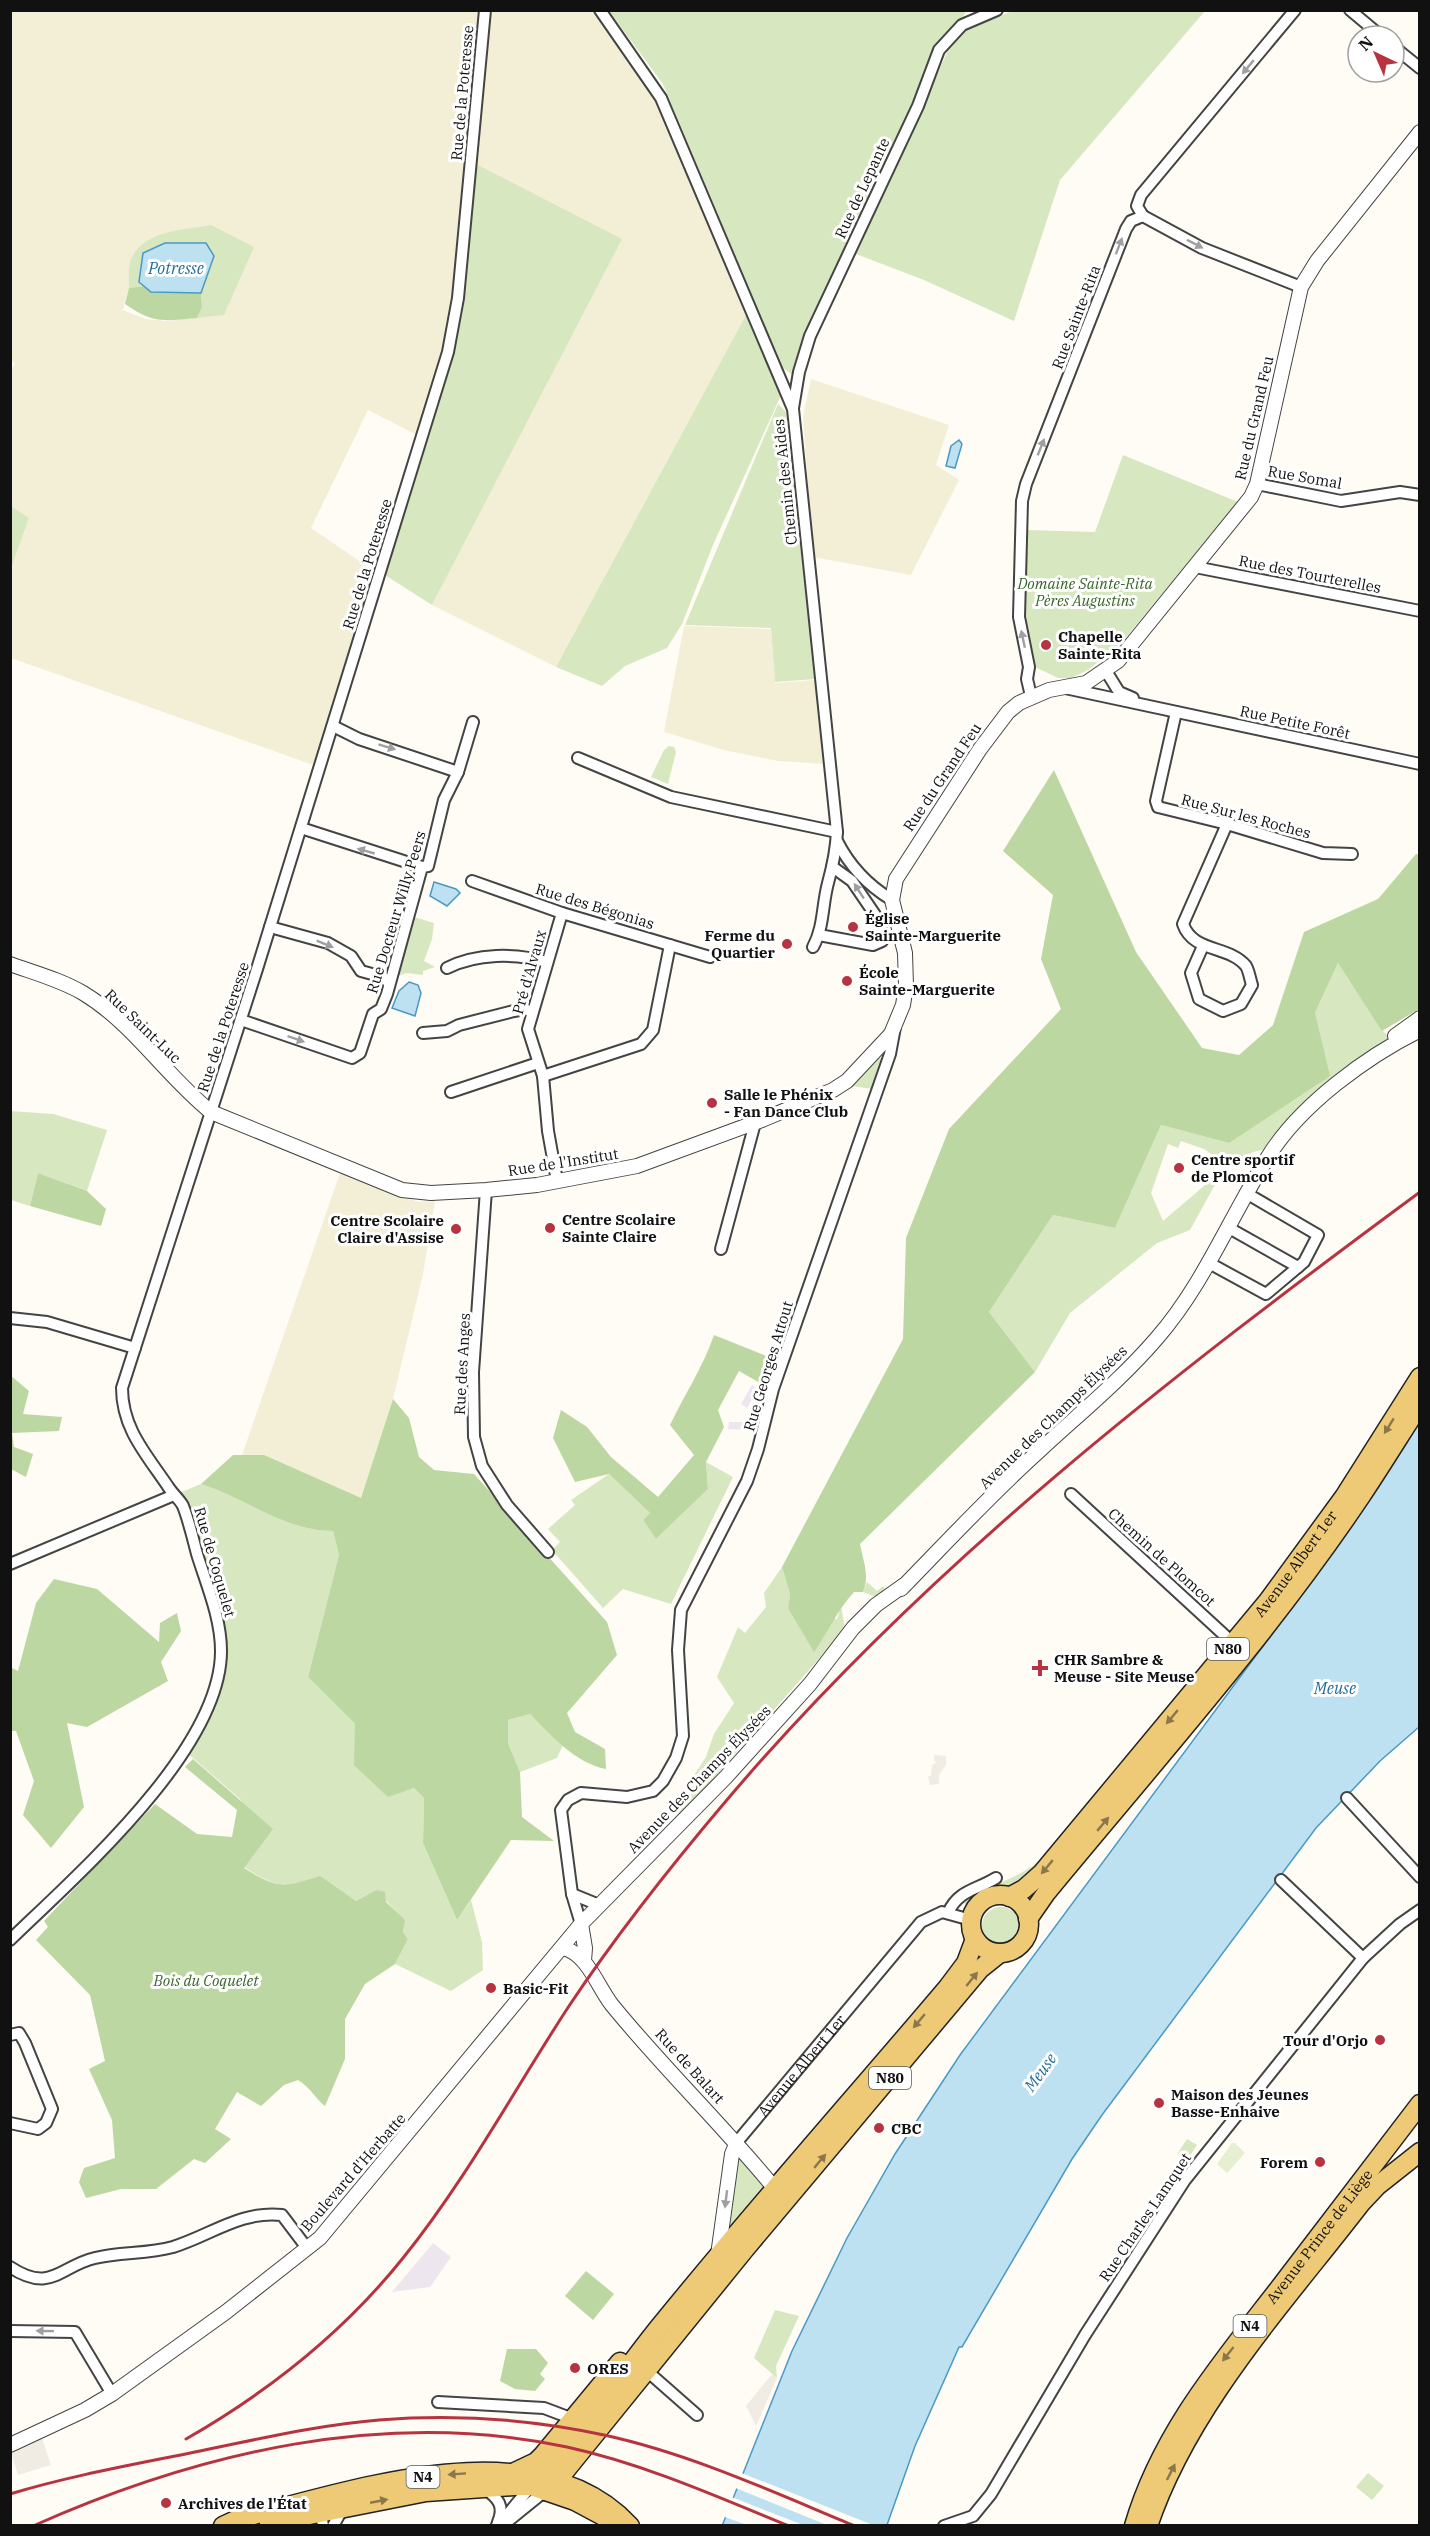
<svg xmlns="http://www.w3.org/2000/svg" width="1430" height="2536" font-family="'IBM Plex Serif',serif">
<style>
.industrial{fill:#ede6ee}
.farmland{fill:#f3efd6;fill-rule:evenodd}
.green{fill:#d7e7c0}
.forest{fill:#bcd7a1}
.pitch{fill:#e6efd1}
.plaza{fill:#f0ece3}
.water{fill:#bee1f2;stroke:#4a99c3;stroke-width:1.5}
.pier{fill:#fefcf5}
.lines{fill:none;stroke-linecap:round;stroke-linejoin:round}
.minor-casing{stroke:#444;stroke-width:14}
.tertiary-casing{stroke:#444;stroke-width:16}
.primary-casing{stroke:#222;stroke-width:21}
.minor{stroke:#fff;stroke-width:10}
.tertiary{stroke:#fff;stroke-width:14}
.primary{stroke:#eeca76;stroke-width:18}
.rail{stroke:#b73340;stroke-width:3}
.oneway{fill:#a0a0a0}
.oneway2{fill:#8b7749}
.poi-dot{fill:#b73340;stroke:#fff;stroke-width:2}
.labels{text-anchor:middle;dominant-baseline:central;stroke-width:6;stroke-linejoin:round;paint-order:stroke}
.shield{fill:#fff;stroke:#585858;stroke-width:1.5}
.shield-label{font-size:14px;font-weight:bold;fill:#111}
.street-label{font-size:15px;fill:#111;stroke:#fff}
.park-label{font-size:15px;font-style:italic;fill:#366525;stroke:#fff}
.poi-label{font-size:15px;font-weight:bold;fill:#111;stroke:#fff;text-anchor:start}
.water-label{font-size:16px;font-style:italic;fill:#226c9a;stroke:#fff}
</style>
<rect width="100%" height="100%" fill="#fefcf5"/>
<path class="industrial" d="M752,1385L758,1389L747,1408L741,1404Z
M729,1422H749L748,1430L728,1429Z
M433,2243L451,2257L430,2287L392,2292Z"/>
<path class="farmland" d="M11,11H482L452,327L419,436L368,410L311,528L377,573L316,766L11,658L10,568L29,518L10,506V372L15,363L10,360ZM253,247L223,315L166,321L145,319L123,310L129,288L130,261Z
M492,11H593L650,87L747,313L556,667L432,605L496,480L474,163Z
M811,379L949,425L936,465L959,480L911,575L813,557L803,416Z
M684,626L771,629L775,683L815,680L824,764L778,761L724,750L664,732Z
M340,1173L418,1202L435,1201L423,1274L393,1399L361,1498L242,1455Z"/>
<path class="green" d="M609,11H966L961,23L942,41L794,376L783,368L663,84Z
M1012,11H1205L1060,180L1014,321L924,280L856,254L950,46L964,31Z
M474,163L622,239L432,605L385,575L457,340Z
M211,225L254,247L224,315L197,318L202,307L201,293L214,256L139,281L144,286L129,288C129,279 128,267 131,259C144,230 184,230 211,225Z
M747,313L782,393L713,545L682,624L667,648L625,666L602,686L556,667Z
M778,404L786,412L815,679L775,682L771,628L685,625Z
M1123,455L1238,502L1123,641L1088,670L1071,678H1058L1033,666L1025,617L1027,530L1095,532Z
M11,506L29,518L11,568Z
M669,746L674,747L676,752L668,784L651,777L664,750Z
M414,917L434,923L432,939L424,961L435,967L423,971V975L406,973L394,978Z
M1338,963L1382,1030L1390,1038L1332,1081L1266,1149L1253,1152L1230,1167L1204,1149L1181,1141L1178,1148L1168,1144L1151,1193L1163,1221L1211,1180L1217,1181L1190,1230L1157,1243L1070,1313L1035,1372L989,1312L1053,1215L1115,1228L1161,1125L1229,1143L1315,1013Z
M876,1056L883,1059L872,1089L852,1086Z
M10,1111L53,1114L107,1130L87,1191L38,1173L30,1206L11,1200Z
M706,1462L733,1477L671,1604L623,1589L603,1608L552,1550L560,1542L548,1529L575,1505L571,1500L609,1474L650,1513L643,1520L656,1539L708,1489Z
M201,1484C246,1498 284,1531 333,1531L339,1555L308,1677L355,1724V1765L388,1796L414,1788L424,1798L423,1843L457,1920L471,1900L482,1942L483,1970L451,1991L395,1964L408,1939L403,1932L404,1920L376,1890L356,1901L320,1877C282,1888 278,1889 244,1867L241,1800L185,1751L212,1693L218,1623L174,1495Z
M782,1567L790,1594L788,1608L796,1619H837L841,1606L845,1629L677,1820L681,1795L706,1757L714,1734L734,1703L717,1677L738,1627L745,1633L766,1607L764,1593Z
M867,1582L877,1591L883,1586L886,1591L876,1597L863,1592Z
M530,1714L563,1745L557,1758L520,1772L508,1743V1720Z
M1046,1855L1032,1876L1008,1889L989,1891L969,1905L962,1903V1900C991,1885 1022,1878 1046,1855Z
M982 1926a19 19 0 1 1 38 0a19 19 0 1 1-38 0Z
M1187,2139L1197,2145L1188,2159L1178,2153Z
M742,2159L766,2186L731,2229L728,2226L737,2160Z
M775,2310L799,2316L776,2366L777,2378L754,2358Z
M1368,2473L1384,2486L1372,2500L1356,2487Z"/>
<path class="forest" d="M144,286L153,292L201,293L202,307L197,318C163,321 154,324 125,304L129,288Z
M1054,770L1136,952L1202,1048L1239,1055L1273,1025L1304,932L1378,899L1416,854L1420,855L1419,1009L1382,1031L1338,963L1315,1013L1330,1076L1229,1143L1161,1125L1115,1228L1053,1215L989,1312L1035,1372L860,1544C863,1561 870,1575 863,1592H854C838,1609 828,1632 814,1652L788,1608L790,1594L782,1567L903,1339L906,1238L949,1129L1061,1009L1041,959L1053,895L1003,851Z
M38,1173L87,1191L106,1209L101,1226L30,1206Z
M714,1335L779,1361L767,1387L739,1371L718,1410L724,1427L706,1462L708,1489L656,1539L643,1520L650,1513L609,1474L575,1482L553,1438L561,1410L587,1427L611,1457L658,1497L694,1455L670,1425C685,1394 703,1367 714,1335Z
M10,1375L29,1391L23,1414L62,1417L59,1431L12,1433L14,1447L33,1454L26,1477L11,1469Z
M393,1399L409,1418L419,1457L434,1470L474,1474L607,1622L617,1655L567,1713L575,1732L605,1749L606,1769C575,1763 552,1736 530,1714L508,1720V1743L520,1772L522,1817L554,1841L511,1840L457,1920L423,1843L424,1798L414,1788L388,1797L354,1765L355,1724L308,1677L339,1555L333,1531C284,1531 246,1498 201,1484L233,1455H264L361,1498Z
M54,1579L97,1589L159,1642L160,1623L177,1613L181,1631L161,1662L168,1681L87,1727L67,1723L84,1807L51,1848L23,1815L34,1781L16,1731H11L10,1667L18,1671L36,1603Z
M193,1759L273,1829L244,1868C278,1889 282,1888 320,1876L356,1901L376,1890L385,1892L386,1902L405,1920L403,1932L408,1939L395,1964L365,1984L345,2019V2059L325,2106C314,2097 311,2088 298,2080L284,2085L261,2106L237,2092L215,2129L231,2139L205,2163L194,2159L156,2189H121L86,2198L79,2182L84,2168L115,2158L112,2120L89,2069L105,2061L90,1995L36,1940L48,1927L44,1921L155,1804L197,1834L232,1837L237,1810L185,1767Z
M586,2271L614,2294L593,2320L565,2296Z
M507,2349H536L548,2363L540,2374L545,2379L535,2391L515,2389L500,2381Z"/>
<path class="pitch" d="M1232,2143H1235L1245,2153L1227,2173L1217,2164Z"/>
<path class="plaza" d="M934,1755L946,1756V1765L939,1775V1784L930,1785L928,1776H931L932,1765L937,1762L934,1761Z
M772,2374L777,2378L756,2426L746,2406Z
M42,2438L51,2465L18,2475L10,2449Z"/>
<path class="water" d="M165,243H206L214,256L201,293L151,292L139,282L143,253Z
M959,440L962,444L955,468L946,466L951,446Z
M434,882L456,889L460,893L447,906L430,896Z
M409,982L418,985L421,993L415,1016L392,1008L399,991Z
M1419,1423V1727L1380,1761L1316,1828L1102,2115L1072,2159L962,2347H959L915,2446L887,2525L722,2526L792,2351L847,2238L895,2154L960,2055L1349,1530Z"/>
<path class="pier" d="M739,2472L873,2525H827L733,2487Z
M729,2496L803,2525H747L722,2516Z"/>
<g class="lines">
<defs>
<g id="minor">
<path d="M600,10L661,98L793,409L837,832C836,850 833,865 828,883C822,905 824,927 813,947"/>
<path d="M1350,10L1381,36"/>
<path d="M1394,47L1420,68"/>
<path d="M1143,216L1137,206L1141,195L1295,10"/>
<path d="M1143,216L1202,248L1301,287"/>
<path d="M793,408L799,372L810,336L918,106L939,50L962,25L997,10"/>
<path d="M1257,484L1341,501L1400,492L1420,495"/>
<path d="M1195,567L1420,611"/>
<path d="M1106,671L1119,692L1133,698"/>
<path d="M1065,688L1420,764"/>
<path d="M1031,696L1027,679L1029,667L1019,617L1022,501L1026,484L1126,229L1131,221L1143,216"/>
<path d="M1176,712L1156,801L1158,807L1227,824L1323,853L1352,854"/>
<path d="M333,726L359,739L458,772"/>
<path d="M578,758L671,797L837,832"/>
<path d="M301,828L422,867"/>
<path d="M837,841C849,865 869,886 892,900"/>
<path d="M472,881L562,913L710,957"/>
<path d="M270,927L328,943L351,956L361,971L383,977L389,983"/>
<path d="M819,935L873,945L882,941L880,922L852,881L834,868"/>
<path d="M1203,946L1191,973L1199,999L1223,1011L1241,1004L1252,985C1250,979 1249,971 1246,966C1229,945 1193,953 1183,924L1227,824"/>
<path d="M447,968C477,953 515,953 547,962"/>
<path d="M241,1020L352,1058L360,1053L373,1014L381,1009L387,994L422,867L428,866L444,800L458,772L473,722"/>
<path d="M423,1033L447,1031L459,1025L514,1011L525,1009L532,1012"/>
<path d="M543,1076L641,1044L653,1030L670,945"/>
<path d="M451,1092L538,1063"/>
<path d="M557,1181L548,1131L543,1076L528,1029L562,913"/>
<path d="M486,1190L473,1372L474,1437L482,1466L507,1505L548,1552"/>
<path d="M1229,1228L1298,1267"/>
<path d="M721,1249L755,1123"/>
<path d="M1209,1263L1266,1294L1304,1262L1318,1235L1246,1193"/>
<path d="M10,1318L47,1322L135,1348"/>
<path d="M1071,1494L1233,1643"/>
<path d="M10,1564L174,1495"/>
<path d="M1347,1798L1420,1877"/>
<path d="M1281,1880L1363,1958"/>
<path d="M572,1894L599,1905"/>
<path d="M948,1913C958,1890 977,1890 996,1878"/>
<path d="M581,1924L572,1894L561,1810L568,1800L581,1793L627,1797L653,1791L663,1781L676,1758L683,1736L678,1650L681,1610L747,1481L758,1449L773,1389L890,1054L895,1027"/>
<path d="M10,1940C77,1875 221,1750 221,1651C221,1618 207,1586 197,1554C193,1539 189,1521 183,1506C180,1500 173,1494 169,1488C147,1455 122,1429 122,1388L257,969L448,352L458,298L485,10"/>
<path d="M10,2035L19,2033L25,2043L52,2109L46,2123L38,2129L10,2123"/>
<path id="s1" d="M737,2142L921,1922L942,1912L971,1920"/>
<path d="M10,2267C51,2294 60,2266 95,2258C121,2252 148,2254 173,2247C209,2236 242,2210 282,2215L307,2248"/>
<path d="M10,2331L75,2332L112,2394"/>
<path d="M647,2371L697,2415"/>
<path d="M438,2402L544,2408L573,2419"/>
<path d="M485,2489C498,2498 505,2506 498,2522"/>
<path d="M508,2514L531,2486"/>
<path d="M497,2525L508,2521L545,2491"/>
<path d="M323,2526L321,2513L323,2508"/>
<path d="M333,2526L343,2508"/>
<path d="M944,2526L973,2516L991,2494L1085,2335L1185,2180L1363,1958L1400,1924L1420,1910"/>
</g>
<path id="tertiary" d="M10,964C35,973 61,980 83,993C133,1023 166,1076 211,1112L402,1190L431,1193L486,1190L537,1185L637,1166L762,1120L833,1090L847,1081L891,1034L903,1005L906,986L905,953L892,900L896,879L980,749L1008,712L1019,703L1049,690L1086,683L1118,661L1251,497L1257,484L1301,287L1317,261L1420,132
M1395,1036L1420,1018
M901,1589C946,1543 991,1494 1039,1451C1079,1414 1121,1380 1157,1338C1204,1284 1230,1217 1268,1157C1300,1105 1366,1057 1420,1030
M581,1924L585,1948L584,1961
M563,1948C588,1954 597,1986 612,2005C664,2069 724,2126 776,2190
M718,2255L732,2154L737,2142
M10,2445L85,2410L112,2394L226,2312L320,2238L581,1924L726,1777L810,1684L853,1628L876,1605L907,1583"/>
<g id="primary">
<circle cx="1000" cy="1924" r="29"/>
<path id="s2" d="M1009,1897L1024,1889L1042,1873L1268,1601L1344,1497L1420,1377"/>
<path d="M1028,1919L1046,1893C1153,1763 1267,1636 1361,1496C1381,1466 1400,1435 1420,1404"/>
<path d="M515,2472L536,2462L543,2455L620,2362"/>
<path d="M531,2486C583,2437 619,2375 665,2320C757,2207 854,2098 948,1987L966,1963L975,1939"/>
<path d="M545,2491L565,2471L745,2249L980,1969L1000,1953"/>
<path d="M269,2523L426,2492L514,2486H531L575,2501L603,2516L614,2526"/>
<path d="M223,2526L238,2519C352,2491 537,2425 630,2526"/>
<path id="s3" d="M1134,2526C1161,2433 1223,2361 1281,2286C1327,2226 1373,2165 1420,2104"/>
<path d="M1148,2526C1188,2406 1285,2302 1361,2203L1377,2186L1420,2152"/>
</g>
</defs>
<use href="#minor" class="minor-casing"/>
<use href="#tertiary" class="tertiary-casing"/>
<use href="#primary" class="primary-casing"/>
<use href="#minor" class="minor"/>
<use href="#tertiary" class="tertiary"/>
<use href="#primary" class="primary"/>
<path class="rail" d="M186,2439C268,2392 343,2333 403,2258C466,2180 514,2090 569,2006C617,1934 670,1867 726,1801C926,1565 1172,1375 1420,1192
M10,2494C73,2475 137,2464 200,2451C259,2439 318,2425 379,2420C454,2414 530,2419 604,2435C691,2454 773,2492 855,2526
M33,2526C199,2452 386,2408 567,2447C644,2464 716,2496 789,2526"/>
</g>
<defs><path id="oneway-solid" d="M-6-.8H1V-3.2L6.5 0L1 3.2V.8H-6Z" transform="scale(1.5)"/></defs>
<g class="oneway">
<use href="#oneway-solid" transform="translate(1248 67) rotate(130)"/>
<use href="#oneway-solid" transform="translate(1195 244) rotate(27)"/>
<use href="#oneway-solid" transform="translate(1119 246) rotate(-69)"/>
<use href="#oneway-solid" transform="translate(1041 447) rotate(-68)"/>
<use href="#oneway-solid" transform="translate(1023 639) rotate(-102)"/>
<use href="#oneway-solid" transform="translate(387 747) rotate(17)"/>
<use href="#oneway-solid" transform="translate(366 851) rotate(-164)"/>
<use href="#oneway-solid" transform="translate(859 891) rotate(-123)"/>
<use href="#oneway-solid" transform="translate(325 944) rotate(22)"/>
<use href="#oneway-solid" transform="translate(296 1039) rotate(19)"/>
<use href="#oneway-solid" transform="translate(726 2199) rotate(97)"/>
<use href="#oneway-solid" transform="translate(45 2331) rotate(-179)"/>
</g>
<g class="oneway2">
<use href="#oneway-solid" transform="translate(1389 1426) rotate(122)"/>
<use href="#oneway-solid" transform="translate(1172 1717) rotate(130)"/>
<use href="#oneway-solid" transform="translate(1103 1824) rotate(-50)"/>
<use href="#oneway-solid" transform="translate(1047 1867) rotate(130)"/>
<use href="#oneway-solid" transform="translate(972 1979) rotate(-51)"/>
<use href="#oneway-solid" transform="translate(919 2021) rotate(130)"/>
<use href="#oneway-solid" transform="translate(820 2161) rotate(-50)"/>
<use href="#oneway-solid" transform="translate(1228 2354) rotate(128)"/>
<use href="#oneway-solid" transform="translate(1171 2472) rotate(-63)"/>
<use href="#oneway-solid" transform="translate(457 2474) rotate(176)"/>
<use href="#oneway-solid" transform="translate(379 2501) rotate(-11)"/>
</g>
<g class="poi-dot">
<circle cx="1046" cy="645" r="6"/>
<circle cx="853" cy="927" r="6"/>
<circle cx="787" cy="944" r="6"/>
<circle cx="847" cy="981" r="6"/>
<circle cx="712" cy="1103" r="6"/>
<circle cx="1179" cy="1168" r="6"/>
<circle cx="550" cy="1228" r="6"/>
<circle cx="456" cy="1229" r="6"/>
<path d="M1037 1659h6v6h6v6h-6v6h-6v-6h-6v-6h6z"/>
<circle cx="491" cy="1988" r="6"/>
<circle cx="1380" cy="2040" r="6"/>
<circle cx="1159" cy="2103" r="6"/>
<circle cx="879" cy="2128" r="6"/>
<circle cx="1320" cy="2162" r="6"/>
<circle cx="575" cy="2368" r="6"/>
<circle cx="166" cy="2503" r="6"/>
</g>
<g class="labels">
<g class="shield">
<rect x="1207" y="1638" width="42" height="22" rx="4.5"/>
<rect x="869" y="2067" width="42" height="22" rx="4.5"/>
<rect x="1233.5" y="2315" width="33" height="22" rx="4.5"/>
<rect x="406.5" y="2466" width="33" height="22" rx="4.5"/>
</g>
<g class="shield-label">
<text x="1228" y="1649">N80</text>
<text x="890" y="2078">N80</text>
<text x="1250" y="2326">N4</text>
<text x="423" y="2477">N4</text>
</g>
<g class="street-label">
<text transform="translate(462 93) rotate(-85)">Rue de la Poteresse</text>
<text transform="translate(862 188) rotate(-65)">Rue de Lepante</text>
<text transform="translate(1076 317) rotate(-69)">Rue Sainte-Rita</text>
<text transform="translate(1254 418) rotate(-77)">Rue du Grand Feu</text>
<text transform="translate(1305 477) rotate(10)">Rue Somal</text>
<text transform="translate(785 482) rotate(-96)">Chemin des Aides</text>
<text transform="translate(367 564) rotate(-73)">Rue de la Poteresse</text>
<text transform="translate(1310 574) rotate(11)">Rue des Tourterelles</text>
<text transform="translate(1295 722) rotate(12)">Rue Petite Forêt</text>
<text transform="translate(942 777) rotate(-56)">Rue du Grand Feu</text>
<text transform="translate(1246 816) rotate(15)">Rue Sur les Roches</text>
<text transform="translate(595 906) rotate(17)">Rue des Bégonias</text>
<text transform="translate(396 912) rotate(-73)">Rue Docteur Willy Peers</text>
<text transform="translate(529 972) rotate(-74)">Pré d'Alvaux</text>
<text transform="translate(143 1026) rotate(44)">Rue Saint-Luc</text>
<text transform="translate(223 1027) rotate(-72)">Rue de la Poteresse</text>
<text transform="translate(563 1162) rotate(-9)">Rue de l'Institut</text>
<text transform="translate(462 1364) rotate(-87)">Rue des Anges</text>
<text transform="translate(768 1366) rotate(-73)">Rue Georges Attout</text>
<text transform="translate(1053 1417) rotate(-44)">Avenue des Champs Élysées</text>
<text transform="translate(1162 1557) rotate(42)">Chemin de Plomcot</text>
<text transform="translate(215 1562) rotate(74)">Rue de Coquelet</text>
<text stroke="none"><textPath href="#s2" startOffset="441">Avenue Albert 1er</textPath></text>
<text transform="translate(699 1779) rotate(-46)">Avenue des Champs Élysées</text>
<text stroke="none"><textPath href="#s1" startOffset="100">Avenue Albert 1er</textPath></text>
<text transform="translate(690 2066) rotate(48)">Rue de Balart</text>
<text transform="translate(353 2172) rotate(-49)">Boulevard d'Herbatte</text>
<text transform="translate(1145 2217) rotate(-56)">Rue Charles Lamquet</text>
<text stroke="none"><textPath href="#s3" startOffset="346">Avenue Prince de Liège</textPath></text>
</g>
<g class="park-label">
<text x="1085" y="583">Domaine Sainte-Rita<tspan x="1085" dy="17">Pères Augustins</tspan></text>
<text x="206" y="1980">Bois du Coquelet</text>
</g>
<g class="poi-label">
<text x="1058" y="636">Chapelle<tspan x="1058" dy="17">Sainte-Rita</tspan></text>
<text x="865" y="918">Église<tspan x="865" dy="17">Sainte-Marguerite</tspan></text>
<text x="775" y="935" text-anchor="end">Ferme du<tspan x="775" dy="17">Quartier</tspan></text>
<text x="859" y="972">École<tspan x="859" dy="17">Sainte-Marguerite</tspan></text>
<text x="724" y="1094">Salle le Phénix<tspan x="724" dy="17">- Fan Dance Club</tspan></text>
<text x="1191" y="1159">Centre sportif<tspan x="1191" dy="17">de Plomcot</tspan></text>
<text x="562" y="1219">Centre Scolaire<tspan x="562" dy="17">Sainte Claire</tspan></text>
<text x="444" y="1220" text-anchor="end">Centre Scolaire<tspan x="444" dy="17">Claire d'Assise</tspan></text>
<text x="1054" y="1659">CHR Sambre &amp;<tspan x="1054" dy="17">Meuse - Site Meuse</tspan></text>
<text x="503" y="1988">Basic-Fit</text>
<text x="1368" y="2040" text-anchor="end">Tour d'Orjo</text>
<text x="1171" y="2094">Maison des Jeunes<tspan x="1171" dy="17">Basse-Enhaive</tspan></text>
<text x="891" y="2128">CBC</text>
<text x="1308" y="2162" text-anchor="end">Forem</text>
<text x="587" y="2368">ORES</text>
<text x="178" y="2503">Archives de l'État</text>
</g>
<g class="water-label">
<text x="176" y="268">Potresse</text>
<text x="1335" y="1688">Meuse</text>
<text transform="translate(1040 2072) rotate(-54)">Meuse</text>
</g>
</g>
<rect width="1430" height="2536" fill="none" stroke="#111111" stroke-width="24"/>
<g transform="translate(1376 54) rotate(316)"><circle r="28" fill="#ffffff" stroke="#a0a0a0" stroke-width="1.5"/>
<path d="M0-4.5L10 22L0 15L-10 22Z" fill="#b73340"/>
<text y="-9" font-size="16" font-weight="bold" text-anchor="middle" fill="#111111">N</text>
</g>
</svg>
